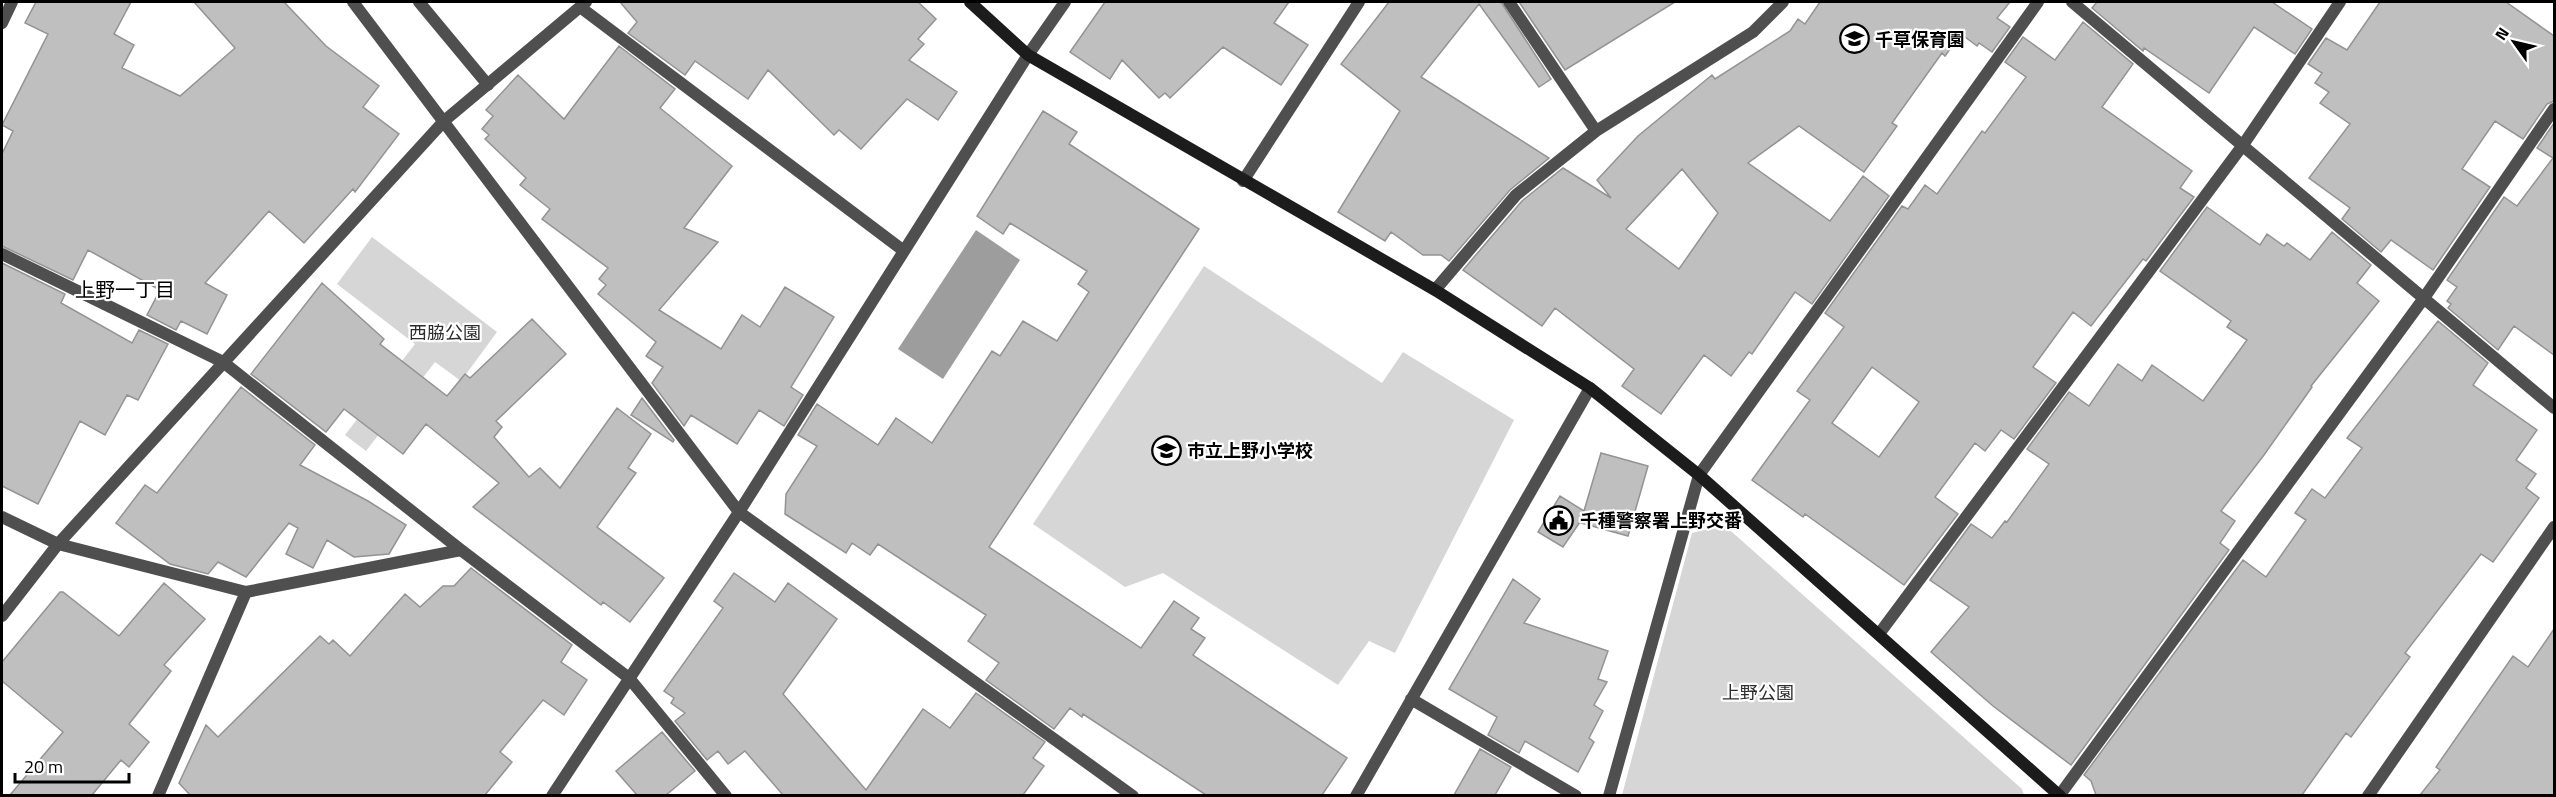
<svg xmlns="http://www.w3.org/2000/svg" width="2556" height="797" font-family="'Titillium Web','Noto Sans JP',sans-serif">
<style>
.green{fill:#d6d6d6}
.water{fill:#9d9d9d}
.building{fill:#bfbfbf;stroke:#939393;stroke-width:1.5;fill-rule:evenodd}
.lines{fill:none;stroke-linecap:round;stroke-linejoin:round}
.lane{stroke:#4f4f4f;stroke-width:12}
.street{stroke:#4f4f4f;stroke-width:12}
.secondary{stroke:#1c1c1c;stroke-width:12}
.labels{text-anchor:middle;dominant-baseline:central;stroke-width:4.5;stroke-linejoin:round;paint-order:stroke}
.poi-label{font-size:18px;font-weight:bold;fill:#000;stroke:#fff;text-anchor:start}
.park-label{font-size:18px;fill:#2d2d2d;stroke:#fff}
.neighbourhood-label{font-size:20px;fill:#000;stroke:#fff}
</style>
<rect width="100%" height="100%" fill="#fff"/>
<path class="green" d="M372,237L497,332L461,381L435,362L366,451L345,435L415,344L337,284Z
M1204,266L1382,383L1403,352L1514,420L1395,653L1369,641L1338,685L1163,573L1125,587L1033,524Z
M1724,525L2022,789L2024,795H1622L1692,533Z"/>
<path class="water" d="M976,230L1020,260L943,379L898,349Z"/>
<path class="building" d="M36,2H131L114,34L134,45L122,68L180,96L235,48L194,2H284L326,46L379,86L363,107L399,134L355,192L353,189L304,243L269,211L205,283L227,295L207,334L181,321L176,330L147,315L160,290L88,250L73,280L2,246V154L13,131L2,125L48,34L25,23Z
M620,2H918L936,19L918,39L924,44L909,60L957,92L938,120L907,99L861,149L839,130L834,135L768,70L748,99L695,61L685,75L628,33L637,22Z
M1105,2H1289L1274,23L1308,45L1281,85L1223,47L1170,98L1165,93L1159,98L1122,60L1110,79L1070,52Z
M1389,2H1501L1551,79L1539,87L1479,4L1421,77L1549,158L1510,190L1449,261L1441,255H1423L1391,232L1385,241L1338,212L1400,111L1341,64Z
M1519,2H1675L1565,70Z
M1820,2H2010L1997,18L2010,27L1992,52L1979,43L1977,46L1961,34L1945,56L1942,53L1892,123L1897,126L1864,172L1799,126L1748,163L1830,221L1863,176L1889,196L1812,304L1795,292L1752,354L1749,352L1731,376L1704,355L1661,414L1622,386L1634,369L1555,308L1542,326L1463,270L1522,201L1563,168L1611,198L1597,180L1638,136L1712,75L1715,79L1790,31L1798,19L1805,24ZM1682,169L1718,213L1679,269L1626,229Z
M2097,2H2272L2312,29L2295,54L2254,27L2209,93L2144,48L2143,51L2092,8Z
M2380,2H2506L2554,36V101L2547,104L2523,139L2495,121L2462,169L2490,187L2433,270L2391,240L2381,252L2342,219L2350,208L2309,178L2350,124L2320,103L2329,92L2315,83L2322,73L2308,64L2326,38L2347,50Z
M2083,22L2133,64L2102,107L2192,171L2180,188L2194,197L2146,261L2143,259L2091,326L2073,312L2033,367L2056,383L2014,439L2001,430L1985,451L1975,443L1935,497L1958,514L1904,585L1805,514L1803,517L1752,480L1810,400L1797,391L1844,327L1825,313L1902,206L1908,209L1925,185L1937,194L1982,131L1985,133L2026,77L2005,62L2023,37L2055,60ZM1872,367L1919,402L1879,457L1832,423Z
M619,46L675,89L660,108L732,166L684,228L718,242L659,310L721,349L742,315L760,327L785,287L834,317L791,387L803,395L784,426L759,410L737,444L691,415L684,426L652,383L663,367L646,356L656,342L598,294L606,285L599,279L608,268L542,219L550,209L520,185L526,178L485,139L489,135L482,129L493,116L486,110L518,75L564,119Z
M1043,111L1077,132L1069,144L1199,229L989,547L1141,648L1174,601L1199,618L1191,629L1205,638L1193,655L1347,758L1322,795H1206L1083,714L1082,717L1070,708L1054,729L986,680L999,663L968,641L986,615L878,544L870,555L852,543L846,553L785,514L786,494L817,446L798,435L817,404L878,445L896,418L932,443L992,351L1000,356L1023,321L1057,341L1089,292L1078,284L1087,271L1010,223L1003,234L977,216Z
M2554,123V355L2514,326L2498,350L2448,308L2451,304L2447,301L2457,287L2447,280L2504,197L2517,206L2553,158L2537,148Z
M2207,207L2260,245L2267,234L2284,246L2287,243L2310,260L2332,232L2371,265L2357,283L2379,301L2311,386L2312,387L2264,455L2221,511L2235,521L2220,543L2229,550L2071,765L1993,706L1931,652L1969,607L1930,580L1971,524L1992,538L2005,521L2007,522L2049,464L2027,449L2069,392L2089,406L2118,364L2142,381L2152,365L2203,401L2247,340L2227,327L2231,321L2160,271Z
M2,263L65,294L61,303L132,343L139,330L168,344L138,400L127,395L105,435L80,421L38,504L2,486Z
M322,283L384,339L380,344L447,396L465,374L470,378L532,319L566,354L496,421L502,427L494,437L529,477L540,468L560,488L617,408L651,434L628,468L636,473L597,527L664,578L630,622L603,602L601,605L473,507L499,483L426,424L403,454L344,409L326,432L251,374Z
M2438,321L2488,363L2473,385L2537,430L2516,460L2536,474L2526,488L2539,498L2493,562L2481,554L2405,653L2410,657L2351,737L2346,733L2302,795H2096L2091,781L2084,775L2243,560L2266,577L2306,520L2295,513L2312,489L2325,498L2362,448L2347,438Z
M241,387L315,445L300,465L368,501L406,525L389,554L354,557L327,540L313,568L286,554L298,528L289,523L246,577L218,562L208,574L170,564L116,523L145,485L157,493Z
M642,398L674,440L673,442L631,415Z
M1601,453L1648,466L1628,536L1581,523L1582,519L1563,547L1538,532L1560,496L1584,511Z
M471,568L572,645L561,662L587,680L564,715L543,700L500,752L512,762L485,795H190L179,783L206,725L218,737L320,636L329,644L333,640L350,656L405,594L420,607L443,586H454Z
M734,573L775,602L788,583L837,619L783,694L866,790L923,709L950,728L976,693L1045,742L1033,758L1044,766L1023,795H783L745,751L728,764L718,751L707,760L675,721L685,713L671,703L674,698L664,691L723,608L714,601Z
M1513,579L1540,599L1524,623L1608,651L1598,679L1607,682L1594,705L1603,711L1589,738L1594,742L1578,772L1525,741L1519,753L1488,735L1497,717L1449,689Z
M164,583L205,619L164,665L171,671L129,724L149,742L129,767L121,760L92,795H10L63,732L2,681V662L60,592H63L119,636Z
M2554,629V795H2420L2440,770L2436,767L2513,656L2528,667Z
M662,732L695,771L666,795H637L616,771Z
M1480,749L1511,767L1495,795H1454Z"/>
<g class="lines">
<path class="lane" d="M419,2L488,85"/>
<path class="street" d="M353,2L739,512L1133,796
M1509,2L1596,131
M2072,2L2554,408
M580,7L904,251
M2,23L12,2
M1243,181L1359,2
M2,254L223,362L461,550L629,678L726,796
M1435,290L1516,195L1596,131L1753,32L1783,2
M2,517L58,544L246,592L461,550
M2,616L58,544L444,121L586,2
M1879,634L2243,145L2340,2
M1411,699L1576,796
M158,796L246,592
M552,796L739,512L1028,55L1065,2
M1356,796L1590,388
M1609,796L1699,475L2038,2
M2059,796L2424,298L2554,109
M2368,796L2554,527"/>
<path class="secondary" d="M970,2L1028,55L1435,290L1590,388L1699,475L2060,796"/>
</g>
<defs>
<symbol id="school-ring" viewBox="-11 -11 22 22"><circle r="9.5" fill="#fff" stroke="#000" stroke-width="1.5"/><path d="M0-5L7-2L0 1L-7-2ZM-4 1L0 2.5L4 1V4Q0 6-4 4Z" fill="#000"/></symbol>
<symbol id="civic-ring" viewBox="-11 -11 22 22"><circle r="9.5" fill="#fff" stroke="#000" stroke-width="1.5"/><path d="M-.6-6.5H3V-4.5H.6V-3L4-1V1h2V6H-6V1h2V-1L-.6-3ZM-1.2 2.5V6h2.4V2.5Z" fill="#000"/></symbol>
</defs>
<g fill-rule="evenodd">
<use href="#school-ring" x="1838" y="22" width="33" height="33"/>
<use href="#school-ring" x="1150" y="434" width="33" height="33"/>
<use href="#civic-ring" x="1542" y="504" width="33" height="33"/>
</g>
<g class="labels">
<g class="poi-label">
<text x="1875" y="39">千草保育園</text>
<text x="1187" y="450">市立上野小学校</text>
<text x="1580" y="520">千種警察署上野交番</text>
</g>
<g class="park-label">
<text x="445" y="332">西脇公園</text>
<text x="1758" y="692">上野公園</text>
</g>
<g class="neighbourhood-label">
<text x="125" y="289">上野一丁目</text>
</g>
</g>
<rect width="2556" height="797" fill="none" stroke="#000000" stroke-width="6"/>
<g transform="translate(2514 42) rotate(304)" stroke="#ffffff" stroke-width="4.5" paint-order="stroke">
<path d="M0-4.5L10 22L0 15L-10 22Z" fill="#000000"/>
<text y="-9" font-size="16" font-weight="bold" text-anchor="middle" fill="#000000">N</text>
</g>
<path d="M15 773v9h114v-9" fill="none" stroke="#000000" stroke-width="3"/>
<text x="24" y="773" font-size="18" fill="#000000" stroke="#ffffff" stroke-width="4.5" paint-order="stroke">20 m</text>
</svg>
